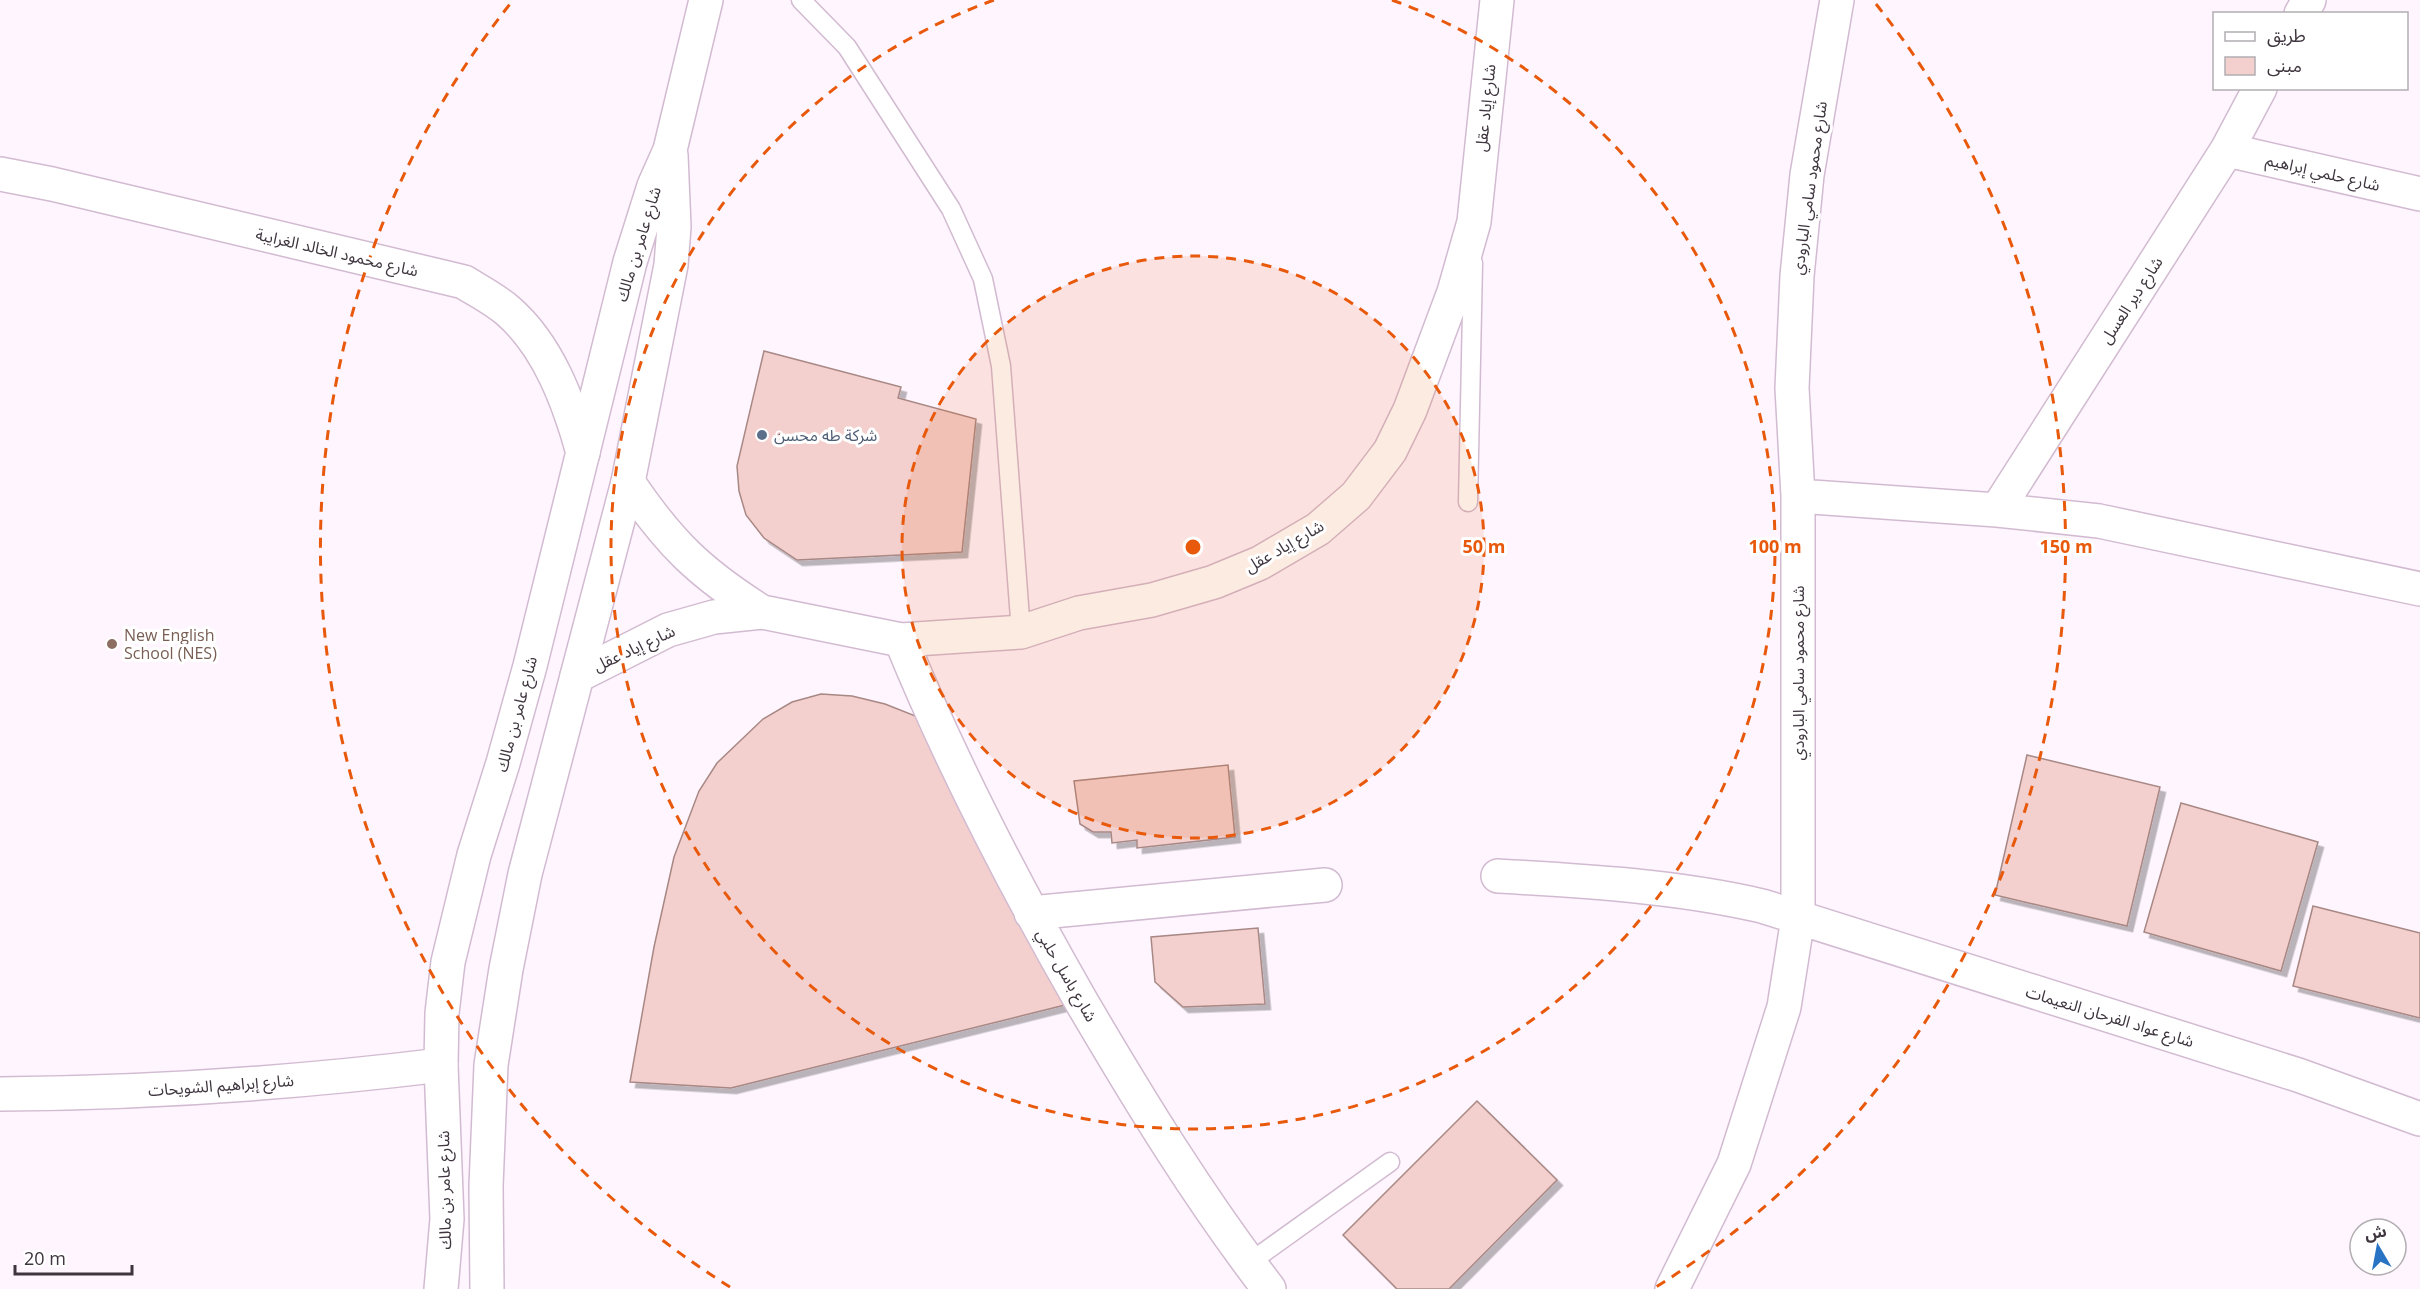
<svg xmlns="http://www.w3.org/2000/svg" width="2420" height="1289" font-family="'Open Sans','Noto Sans Arabic',sans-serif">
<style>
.building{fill:#f3d0cd;stroke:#a88885;stroke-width:1.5;filter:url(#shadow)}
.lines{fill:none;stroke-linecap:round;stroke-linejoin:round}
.lane-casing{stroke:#d2bbd1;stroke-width:21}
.street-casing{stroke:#d2bbd1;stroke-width:36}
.secondary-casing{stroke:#d2bbd1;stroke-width:36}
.lane{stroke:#fff;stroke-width:18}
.street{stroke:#fff;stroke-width:33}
.secondary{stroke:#fff;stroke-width:33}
.ring{fill:none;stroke:#e8590c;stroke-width:3;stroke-dasharray:10 8}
.service-dot{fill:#5c6f8a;stroke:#fff;stroke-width:2}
.education-dot{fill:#8d6e63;stroke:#fff;stroke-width:2}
.labels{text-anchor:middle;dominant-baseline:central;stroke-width:6;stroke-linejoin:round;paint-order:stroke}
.street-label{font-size:16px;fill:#3e353e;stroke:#fff}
.service-label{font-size:16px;fill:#4e5e75;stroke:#fff;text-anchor:start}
.education-label{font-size:16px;fill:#785e54;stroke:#fff;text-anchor:start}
.centre{fill:#e8590c;stroke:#fff;stroke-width:3}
.ring-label{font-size:18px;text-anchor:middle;font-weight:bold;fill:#e8590c;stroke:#fff;stroke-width:6;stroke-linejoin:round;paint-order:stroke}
</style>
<defs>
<filter id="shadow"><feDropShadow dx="5.5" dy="5.5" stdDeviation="0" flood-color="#0004"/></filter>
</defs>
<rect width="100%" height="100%" fill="#fef5fe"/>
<path class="building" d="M764,351L901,387L898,398L976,419L962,552L797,560L764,538L746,515L739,491L737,466Z
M821,694L852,696L885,704L918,717L1065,1005L731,1088L630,1082L654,947L674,857L699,791L717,763L763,719L792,702Z
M2027,755L2160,787L2127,926L1995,895Z
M1228,765L1235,837L1137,848V840L1112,843L1111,832H1093L1080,824L1074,781Z
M2181,803L2318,842L2281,971L2144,932Z
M2313,906L2420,933V1018L2293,986Z
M1258,928L1265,1004L1183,1007L1155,982L1151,937Z
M1477,1101L1557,1180L1449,1289H1397L1343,1235Z"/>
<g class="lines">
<defs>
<path id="lane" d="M801,0L847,47L951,209L983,279L1001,366L1021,632
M1468,502L1473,263
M1249,1263L1390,1162"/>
<path id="street" d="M2301,14L2309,0
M2227,150L2420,194
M0,174L52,184L464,282C478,291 494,299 507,310C548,345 569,402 583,453
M628,482C669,543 700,573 762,612
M1798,496L1997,510L2099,521L2420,589
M1997,510L2227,150L2260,88
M901,640C952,765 1014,884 1081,1001C1139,1100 1199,1198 1269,1289
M577,676L668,630L714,617L762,612L901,640L1021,632L1079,613L1152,600L1214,582L1260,563L1318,529L1356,496L1390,451L1410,410L1454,292L1474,222L1497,0
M1498,876C1586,881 1676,886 1762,906L2298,1075L2420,1119
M1031,913L1325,885
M0,1094C147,1093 294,1083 441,1065
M1672,1289L1734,1164L1784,1007L1798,918V496L1792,388L1797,276L1807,175L1837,0"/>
<path id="secondary" d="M441,1289L447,1219L441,1065L442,1013L448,962L474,855L503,763L530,666L630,262L654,186L670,150L706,0
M487,1289L486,1186L491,1065L506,969L525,874L628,482L671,265L674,227L671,155"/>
</defs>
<use href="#lane" class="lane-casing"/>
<use href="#street" class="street-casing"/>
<use href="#secondary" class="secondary-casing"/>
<use href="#lane" class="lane"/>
<use href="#street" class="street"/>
<use href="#secondary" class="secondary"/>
</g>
<circle cx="1193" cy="547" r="291" fill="#e8590c" fill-opacity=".12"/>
<g class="ring">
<circle cx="1193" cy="547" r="291"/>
<path d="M1392 0A582 582 0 1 1 994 0"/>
<path d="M730 1287A873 873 0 0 1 510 4M1876 4A873 873 0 0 1 1656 1287"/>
</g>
<circle class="service-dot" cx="762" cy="435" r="6"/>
<circle class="education-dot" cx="112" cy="644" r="6"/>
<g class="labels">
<g class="street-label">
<text transform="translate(1485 108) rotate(-84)">شارع إياد عقل</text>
<text transform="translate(2323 172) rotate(13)">شارع حلمي إبراهيم</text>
<text transform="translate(1809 188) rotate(-82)">شارع محمود سامي البارودي</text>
<text transform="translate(638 244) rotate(-73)">شارع عامر بن مالك</text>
<text transform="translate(337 252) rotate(13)">شارع محمود الخالد الغرايبة</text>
<text transform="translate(2131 300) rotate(-57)">شارع دير العسل</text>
<text transform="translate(1284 546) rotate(-30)">شارع إياد عقل</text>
<text transform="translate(634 648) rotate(-25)">شارع إياد عقل</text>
<text transform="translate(1798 673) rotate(-90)">شارع محمود سامي البارودي</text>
<text transform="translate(516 714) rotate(-75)">شارع عامر بن مالك</text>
<text transform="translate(1067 975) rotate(60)">شارع باسل حلبي</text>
<text transform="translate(2110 1016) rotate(17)">شارع عواد الفرحان النعيمات</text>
<text transform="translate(221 1085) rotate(-4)">شارع إبراهيم الشويحات</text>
<text transform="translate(444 1190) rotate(-91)">شارع عامر بن مالك</text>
</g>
<g class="service-label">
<text x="774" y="435">شركة طه محسن</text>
</g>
<g class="education-label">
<text x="124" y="635">New English<tspan x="124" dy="18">School (NES)</tspan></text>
</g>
</g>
<circle cx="1193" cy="547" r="9" class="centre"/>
<g class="ring-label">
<text x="1484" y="553">50 m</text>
<text x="1775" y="553">100 m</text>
<text x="2066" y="553">150 m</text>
</g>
<rect x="2213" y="12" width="195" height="78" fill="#ffffff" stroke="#b2aeb2" stroke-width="1.5"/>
<rect x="2225" y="32" width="30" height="9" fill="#ffffff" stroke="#b2aeb2" stroke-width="1.5"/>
<text x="2267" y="42" font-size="18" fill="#3e353e">طريق</text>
<rect x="2225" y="57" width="30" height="18" fill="#f3d0cd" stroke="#b2aeb2" stroke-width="1.5"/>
<text x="2267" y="72" font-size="18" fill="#3e353e">مبنى</text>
<g transform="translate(2378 1247) rotate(350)"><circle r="28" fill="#ffffff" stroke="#b2aeb2" stroke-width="1.5"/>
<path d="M0-4.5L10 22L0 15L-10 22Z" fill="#2873c3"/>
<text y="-9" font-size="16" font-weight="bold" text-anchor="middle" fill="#3e353e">ش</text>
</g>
<path d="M15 1265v9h117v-9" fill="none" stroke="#3e353e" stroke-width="3"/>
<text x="24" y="1265" font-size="18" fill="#3e353e" stroke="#ffffff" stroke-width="4.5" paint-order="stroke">20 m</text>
</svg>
